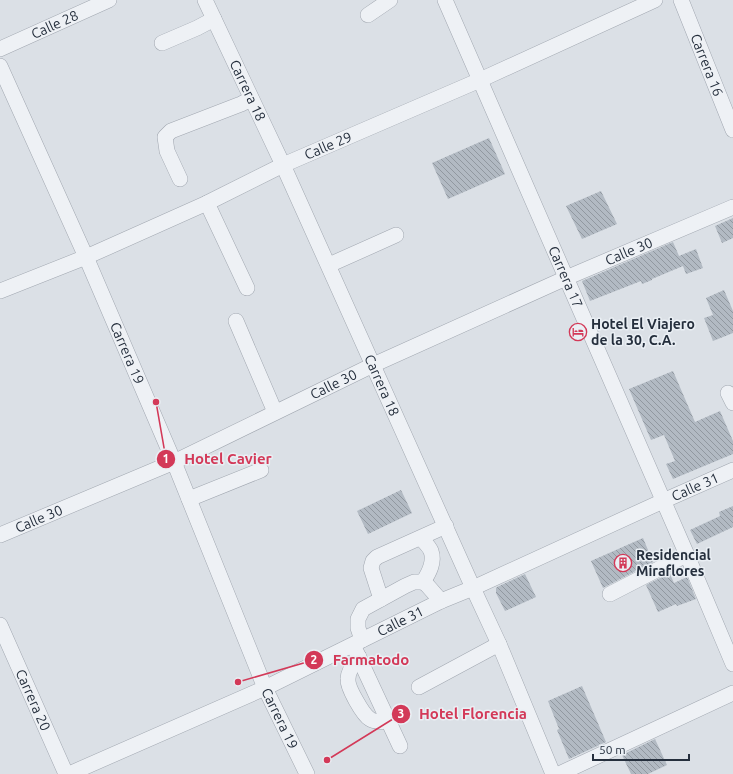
<svg xmlns="http://www.w3.org/2000/svg" width="733" height="774" font-family="Ubuntu,sans-serif">
<style>
.building{fill:url(#building-back-hatch)}
.lines{fill:none;stroke-linecap:round;stroke-linejoin:round}
.minor-casing{stroke:#a1a7b0;stroke-width:16}
.minor{stroke:#eef1f5;stroke-width:15}
.labels{text-anchor:middle;dominant-baseline:central;stroke-width:3;stroke-linejoin:round;paint-order:stroke}
.street-label{font-size:14px;fill:#252f3d;stroke:#eaeff4}
.poi-label{font-size:14px;font-weight:bold;fill:#252f3d;stroke:#eaeff4;text-anchor:start}
.leader{fill:none;stroke:#d33958;stroke-width:1.5}
.callout-dot{fill:#d33958;stroke:#eaeff4;stroke-width:1.5}
.mark-label{font-size:12px;text-anchor:middle;font-weight:bold;fill:#fff}
.callout-label{font-size:15px;text-anchor:middle;font-weight:bold;fill:#d33958;stroke:#eaeff4;stroke-width:3;stroke-linejoin:round;paint-order:stroke}
</style>
<defs>
<pattern id="building-back-hatch" width="6" height="6" patternUnits="userSpaceOnUse"><rect width="6" height="6" fill="#b2bac3"/><path d="M-1 5l2 2M0 0l6 6M5-1l2 2" fill="none" stroke="#9198a0"/></pattern>
</defs>
<rect width="100%" height="100%" fill="#dbe0e6"/>
<path class="building" d="M489,138L505,174L448,199L432,163Z
M601,191L617,224L582,239L566,206Z
M733,218V238L722,243L715,226Z
M673,242L679,256L696,249L703,268L686,274L683,266L652,279V280L642,284L641,281L590,301L582,281Z
M724,290L733,311V333L713,341L704,318L713,315L706,298Z
M673,371L695,422L720,411L733,441V454L673,479L666,464L675,461L664,435L651,440L629,389Z
M401,490L412,513L368,534L357,511Z
M733,506V527L697,544L690,530L720,516L719,512Z
M643,538L653,562L603,588L591,561Z
M525,574L536,597L505,611L496,593V588L497,587Z
M670,574L674,583L687,577L696,599L677,606L676,604L658,612L646,585L664,576Z
M582,686L606,742L569,759L557,730L559,729L548,701Z
M655,739L667,765L648,774H631L622,755Z"/>
<g class="lines">
<defs>
<g id="minor">
<path id="s1" d="M205,0L283,165L473,588L499,644L553,774"/>
<path id="s2" d="M445,0L687,555L733,664"/>
<path id="s3" d="M681,0L733,130"/>
<path d="M368,15L390,0"/>
<path d="M162,43L197,28L214,19"/>
<path id="s4" d="M0,49L109,0"/>
<path id="s5" d="M0,66L86,257L174,462L265,688L307,774"/>
<path d="M180,179L167,151L165,137L171,131L241,104L251,99"/>
<path d="M207,203L247,288"/>
<path d="M329,265L396,235"/>
<path id="s6" d="M0,291L86,257L207,203L283,165L480,80L655,0"/>
<path d="M236,321L275,412"/>
<path d="M728,393L733,403"/>
<path d="M189,499L261,470"/>
<path id="s7" d="M0,535L174,462L373,365L566,278L733,207"/>
<path d="M421,538C424,542 429,546 431,551C435,562 429,573 423,582"/>
<path d="M610,594L672,562L687,555"/>
<path d="M381,599L371,568L373,561L377,557L446,526"/>
<path id="s8" d="M0,625L66,774"/>
<path d="M362,640L358,628V619L363,609L405,586L414,582H423L427,585L441,601"/>
<path d="M353,645L400,746"/>
<path d="M359,657C354,663 348,671 348,679C347,687 363,715 370,719C375,723 383,721 388,721"/>
<path d="M419,687L499,644"/>
<path id="s9" d="M69,774L265,688L441,601L473,588L663,501L733,470"/>
<path d="M559,774L733,693"/>
</g>
</defs>
<use href="#minor" class="minor-casing"/>
<use href="#minor" class="minor"/>
</g>
<defs>
<symbol id="hotel-ring" viewBox="-11 -11 22 22"><circle r="9.5" fill="#eaeff4" stroke="#d33958" stroke-width="1.5"/><path d="M-6-4.5h1.5V1H6V5H4.5V3h-9V5H-6ZM-4 0a1.8 1.8 0 1 1 3.6 0ZM.5 0V-2.5h3Q6-2.5 6 0Z" fill="#d33958"/></symbol>
<symbol id="building-ring" viewBox="-11 -11 22 22"><circle r="9.5" fill="#eaeff4" stroke="#d33958" stroke-width="1.5"/><path d="M-4-6H4V6H1V3H-1V6H-4ZM-2.5-4.3h1.7v1.8h-1.7ZM.8-4.3h1.7v1.8H.8ZM-2.5-1h1.7V.8h-1.7ZM.8-1h1.7V.8H.8Z" fill="#d33958"/></symbol>
</defs>
<g fill-rule="evenodd">
<use href="#hotel-ring" x="568" y="322" width="20" height="20"/>
<use href="#building-ring" x="613" y="553" width="20" height="20"/>
</g>
<g class="labels">
<g class="street-label">
<text stroke="none"><textPath href="#s4" startOffset="60">Calle 28</textPath></text>
<text stroke="none"><textPath href="#s3" startOffset="70">Carrera 16</textPath></text>
<text stroke="none"><textPath href="#s1" startOffset="100">Carrera 18</textPath></text>
<text stroke="none"><textPath href="#s6" startOffset="359">Calle 29</textPath></text>
<text stroke="none"><textPath href="#s7" startOffset="690">Calle 30</textPath></text>
<text stroke="none"><textPath href="#s2" startOffset="302">Carrera 17</textPath></text>
<text stroke="none"><textPath href="#s5" startOffset="314">Carrera 19</textPath></text>
<text stroke="none"><textPath href="#s7" startOffset="366">Calle 30</textPath></text>
<text stroke="none"><textPath href="#s1" startOffset="424">Carrera 18</textPath></text>
<text stroke="none"><textPath href="#s9" startOffset="689">Calle 31</textPath></text>
<text stroke="none"><textPath href="#s7" startOffset="42">Calle 30</textPath></text>
<text stroke="none"><textPath href="#s9" startOffset="365">Calle 31</textPath></text>
<text stroke="none"><textPath href="#s8" startOffset="82">Carrera 20</textPath></text>
<text stroke="none"><textPath href="#s5" startOffset="710">Carrera 19</textPath></text>
</g>
<g class="poi-label">
<text x="591" y="324">Hotel El Viajero<tspan x="591" dy="16">de la 30, C.A.</tspan></text>
<text x="636" y="555">Residencial<tspan x="636" dy="16">Miraflores</tspan></text>
</g>
</g>
<path class="leader" d="M156 402L166 459M238 682L314 660M327 760L401 714"/>
<g class="callout-dot">
<circle cx="156" cy="402" r="4"/>
<circle cx="238" cy="682" r="4"/>
<circle cx="327" cy="760" r="4"/>
<circle cx="166" cy="459" r="10"/>
<circle cx="314" cy="660" r="10"/>
<circle cx="401" cy="714" r="10"/>
</g>
<g class="mark-label">
<text x="166" y="463">1</text>
<text x="314" y="664">2</text>
<text x="401" y="718">3</text>
</g>
<g class="callout-label">
<text x="228" y="464">Hotel Cavier</text>
<text x="371" y="665">Farmatodo</text>
<text x="473" y="719">Hotel Florencia</text>
</g>
<path d="M593 754v6h96v-6" fill="none" stroke="#252f3d" stroke-width="2"/>
<text x="599" y="754" font-size="12" fill="#252f3d" stroke="#eaeff4" stroke-width="3" paint-order="stroke">50 m</text>
</svg>
